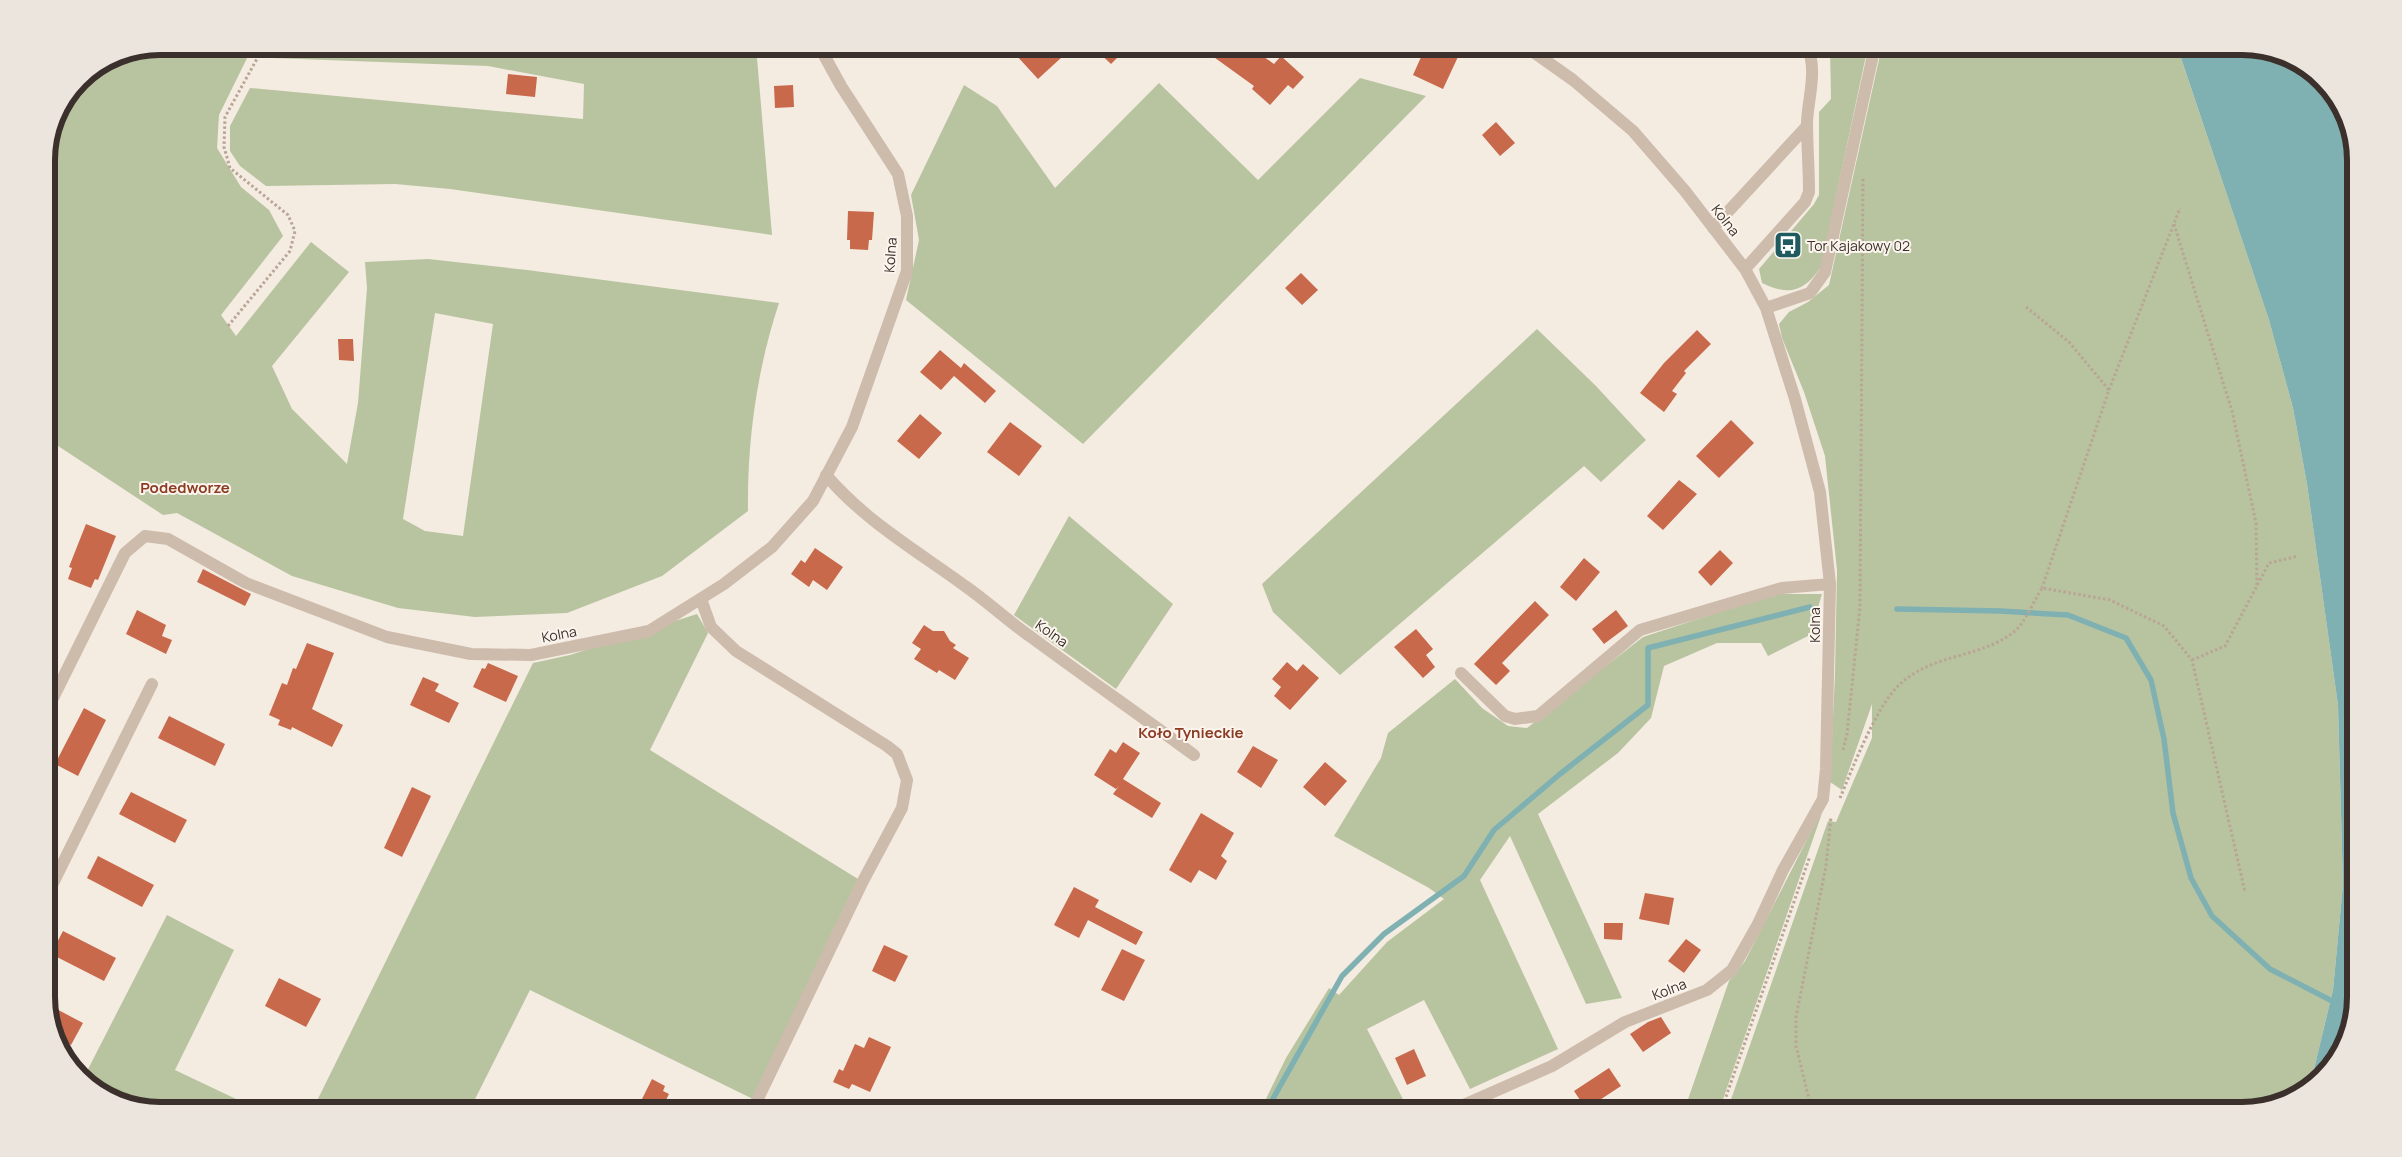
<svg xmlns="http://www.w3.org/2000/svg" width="2402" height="1157" font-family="Manrope,sans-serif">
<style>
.green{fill:#b8c4a0;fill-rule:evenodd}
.water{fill:#7fb0b2}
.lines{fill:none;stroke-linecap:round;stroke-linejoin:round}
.stream{stroke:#7fb0b2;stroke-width:5.5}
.building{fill:#c8694b}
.path{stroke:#b9a596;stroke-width:3;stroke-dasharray:2.5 2.5;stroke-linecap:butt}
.minor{stroke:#cdbbac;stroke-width:12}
.labels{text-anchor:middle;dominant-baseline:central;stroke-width:4;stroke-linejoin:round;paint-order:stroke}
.street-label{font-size:14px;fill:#3b302b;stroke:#fbf5ee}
.poi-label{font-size:14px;fill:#3b302b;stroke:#fbf5ee;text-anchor:start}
.neighbourhood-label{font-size:15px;font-weight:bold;fill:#8c3b22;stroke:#fbf5ee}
.rim{fill:none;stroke:#3b302b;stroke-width:6}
</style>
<rect width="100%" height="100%" fill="#f4ebe1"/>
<path class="green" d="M160,46H253L219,115L217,148L241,187L269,210L283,236L221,315L236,336L311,242L349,272L272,366L292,409L347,464L358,403L367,288L365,262L428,259L527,270L779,303C757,369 747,441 748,511L662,576L567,613L475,617L398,608L292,576L177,513L163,515L46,438V153L55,116L80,79L117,55ZM435,313L493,324L463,536L425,531L403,519Z
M275,46H756L772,235L450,189L395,184L266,186L240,166L230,151V126L250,88L583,119L584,84L488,66L272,58Z
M1830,46H1868L1821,267C1804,292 1789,296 1762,283L1759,269L1814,204L1819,195V112L1831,99Z
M1882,46H2177L2269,320L2293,408L2307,484L2338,705L2343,885L2333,990L2310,1086L2305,1092L2243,1111H1727L1828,821L1836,822L1872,738V704L1842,790L1830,782L1835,674L1837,570L1825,456L1804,392L1782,338L1779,324L1789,312L1808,302L1829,285Z
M1360,78L1426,96L1083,444L906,300L919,240L911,195L964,85L997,106L1055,188L1159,83L1258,180Z
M1537,329L1595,385L1646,440L1601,482L1584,466L1340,675L1273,612L1262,584Z
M1069,516L1173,604L1116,689L1014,615Z
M1774,594H1822L1810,635L1768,656L1761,643H1717L1664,666L1651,718L1618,753L1538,814L1622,998L1586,1004L1510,836L1480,880L1558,1049L1470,1089L1424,1000L1367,1029L1409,1111H1260L1286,1058L1329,988L1339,995L1387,942L1444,899L1429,888L1334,836L1381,758L1388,733L1455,679L1482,708L1508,726L1527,728L1643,637Z
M697,614L708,633L650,750L858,879L753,1099L530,990L469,1111H312L533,663L570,655Z
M1822,813L1719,1111H1684L1729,981L1745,961L1816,822Z
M167,915L234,950L175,1070L261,1111H160L110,1099L84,1077Z"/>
<path class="water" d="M2177,46H2242L2292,58L2336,96L2356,153V997L2344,1047L2310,1086L2333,990L2343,885L2338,705L2307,484L2293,408L2269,320Z"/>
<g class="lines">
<path class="stream" d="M1897,609L2000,611L2068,615L2126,638L2151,680L2164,739L2173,813L2191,878L2212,916L2270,969L2336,1003
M1266,1111L1342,976L1384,934L1464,876L1494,830L1560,774L1648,705V648L1810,607"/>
</g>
<path class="building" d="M1026,46H1052L1062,57L1038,79L1016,55Z
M1092,46H1129L1111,64Z
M1217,46H1248L1274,64L1281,56L1304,77L1293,89L1288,85L1270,105L1252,89L1254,86L1211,55Z
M1426,46H1463L1443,89L1413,75Z
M508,74L537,77L535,97L506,94Z
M793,85L794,107L775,108L774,86Z
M1496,122L1515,143L1500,156L1482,135Z
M848,211L874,212L872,240H869L868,250L850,249V240H847Z
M1301,273L1318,290L1302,305L1285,288Z
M1697,330L1711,344L1684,371L1686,373L1672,391L1677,394L1664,412L1640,393L1664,363Z
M338,339H353L354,361L339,360Z
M940,350L961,368L964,363L996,391L985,403L954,376L941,390L920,372Z
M920,414L942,433L919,459L897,441Z
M1731,420L1754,443L1719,478L1696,456Z
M1010,422L1042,446L1019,476L987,452Z
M1679,480L1697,494L1663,530L1647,516Z
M86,524L116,536L98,580L95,579L91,588L68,579L72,568L69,567Z
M815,548L843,567L827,590L813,580L809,587L791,574L801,560L805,563Z
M1720,550L1733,563L1711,586L1698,572Z
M1584,558L1600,572L1576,601L1560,587Z
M203,569L251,594L245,606L197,582Z
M1535,601L1549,615L1502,663L1510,671L1496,685L1474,664Z
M137,610L166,625L162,636L172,640L166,654L126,634Z
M1616,610L1628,626L1604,644L1592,629Z
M924,625L933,631H944L950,641L956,645L953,648L969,658L955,680L939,670L937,673L914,659L921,649L912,643Z
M1416,629L1433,649L1426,655L1435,667L1423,678L1394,647Z
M307,643L334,653L312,709L343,725L332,747L292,727L291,730L278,725L280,720L269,715L282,683L287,685L293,668L296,669Z
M1287,662L1297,671L1303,664L1319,678L1290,710L1274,696L1281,687L1272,679Z
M488,663L518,676L506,702L473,687L482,668L485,669Z
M423,677L439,684L435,691L459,703L449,723L410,705Z
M84,708L106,720L78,776L55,764Z
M169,716L225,744L215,766L158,738Z
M1123,742L1140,753L1123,779L1161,803L1152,818L1113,794L1119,786L1116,789L1094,775L1110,749L1116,753Z
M1253,746L1278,760L1261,788L1237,772Z
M1325,762L1347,781L1325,806L1303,787Z
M412,787L431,796L402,857L384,848Z
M131,792L187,820L175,843L119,814Z
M1201,813L1234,833L1221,856L1227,861L1216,880L1199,870L1191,883L1169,870Z
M98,856L154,885L142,907L87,878Z
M1074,887L1099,900L1095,907L1143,932L1136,945L1088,920L1079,938L1054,925Z
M1645,893L1674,898L1669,925L1639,919Z
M1604,923H1623L1622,940L1604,939Z
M63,931L116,958L104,981L51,954Z
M1686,939L1701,950L1684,973L1668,961Z
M884,945L908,956L895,982L872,971Z
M1122,949L1145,960L1124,1001L1101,990Z
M279,978L321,999L306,1027L265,1006Z
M47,1004L83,1023L71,1045L58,1038Z
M1661,1017L1671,1033L1643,1052L1630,1034L1648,1022Z
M869,1037L891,1047L870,1092L852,1084L849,1089L833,1082L839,1069L843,1071L855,1044L864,1048Z
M1414,1049L1426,1076L1407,1085L1395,1058Z
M1609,1068L1621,1086L1586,1109L1574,1091Z
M652,1079L665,1086L663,1091L669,1094L661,1110L641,1101Z"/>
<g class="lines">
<path class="path" d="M2174,224L2232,411L2256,523L2257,586
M2026,307L2069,342L2109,390L2042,588
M228,326L290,251L295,231L288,215L230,168L224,147L225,117L264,46
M2109,390L2180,208
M2192,660L2225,646L2269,563L2298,556
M1843,750L1847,734L1860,607L1863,178
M1840,798C1853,767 1875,710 1897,687C1931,652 1983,659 2016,630C2025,622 2035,599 2042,588L2110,600L2164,626L2192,660L2245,892
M1721,1111L1810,856
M1812,1111L1796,1046V1017L1826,866L1831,817"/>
<path class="minor" d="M1713,228L1807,126
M1745,269L1805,202L1809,192C1809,169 1807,145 1807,122C1808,98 1818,70 1807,46
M1766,308L1810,293L1825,272L1875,46
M826,475C865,521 917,551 965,586C988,602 1008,621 1031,637C1085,677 1140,715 1194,755
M701,599L711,627L736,651L887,746L897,754L907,780L902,808L863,881L752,1111
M1461,673L1505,716L1515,719L1538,716L1640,630L1782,588L1830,584
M52,700L125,553L145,536L168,539L246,583L387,637L471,654L531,655L649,631L724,584L772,547L813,501L852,427L907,271V216L898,174L841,86L819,46
M47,895L152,684
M1450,1111L1552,1066L1625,1022L1707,990L1732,970L1758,924L1783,870L1823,799L1826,769L1830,584L1820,492L1795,399L1766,308L1745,269L1685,191L1633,131L1573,80L1525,46"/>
</g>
<defs>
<symbol id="bus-square" viewBox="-11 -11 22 22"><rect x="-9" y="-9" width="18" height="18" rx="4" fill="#1f5a5e" stroke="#fbf5ee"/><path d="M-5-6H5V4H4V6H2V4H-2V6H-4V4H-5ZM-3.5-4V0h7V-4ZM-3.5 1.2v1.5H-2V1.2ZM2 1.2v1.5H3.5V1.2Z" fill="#fff"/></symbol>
</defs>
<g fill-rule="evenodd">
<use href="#bus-square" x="1772" y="229" width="32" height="32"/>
</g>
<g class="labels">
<g class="street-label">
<text transform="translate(1726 220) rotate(52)">Kolna</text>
<text transform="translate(890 255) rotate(-86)">Kolna</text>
<text transform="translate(1814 625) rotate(-90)">Kolna</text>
<text transform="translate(1052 633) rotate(35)">Kolna</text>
<text transform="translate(559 634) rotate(-11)">Kolna</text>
<text transform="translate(1669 989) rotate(-21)">Kolna</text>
</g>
<g class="poi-label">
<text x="1807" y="245">Tor Kajakowy 02</text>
</g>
<g class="neighbourhood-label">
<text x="185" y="487">Podedworze</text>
<text x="1191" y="732">Koło Tynieckie</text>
</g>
</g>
<path d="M0 0H2402V1157H0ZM160 55H2242A105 105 0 0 1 2347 160V997A105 105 0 0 1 2242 1102H160A105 105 0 0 1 55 997V160A105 105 0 0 1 160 55Z" fill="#ece5de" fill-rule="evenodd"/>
<path class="rim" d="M160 55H2242A105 105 0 0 1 2347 160V997A105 105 0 0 1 2242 1102H160A105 105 0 0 1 55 997V160A105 105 0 0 1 160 55Z"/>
</svg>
